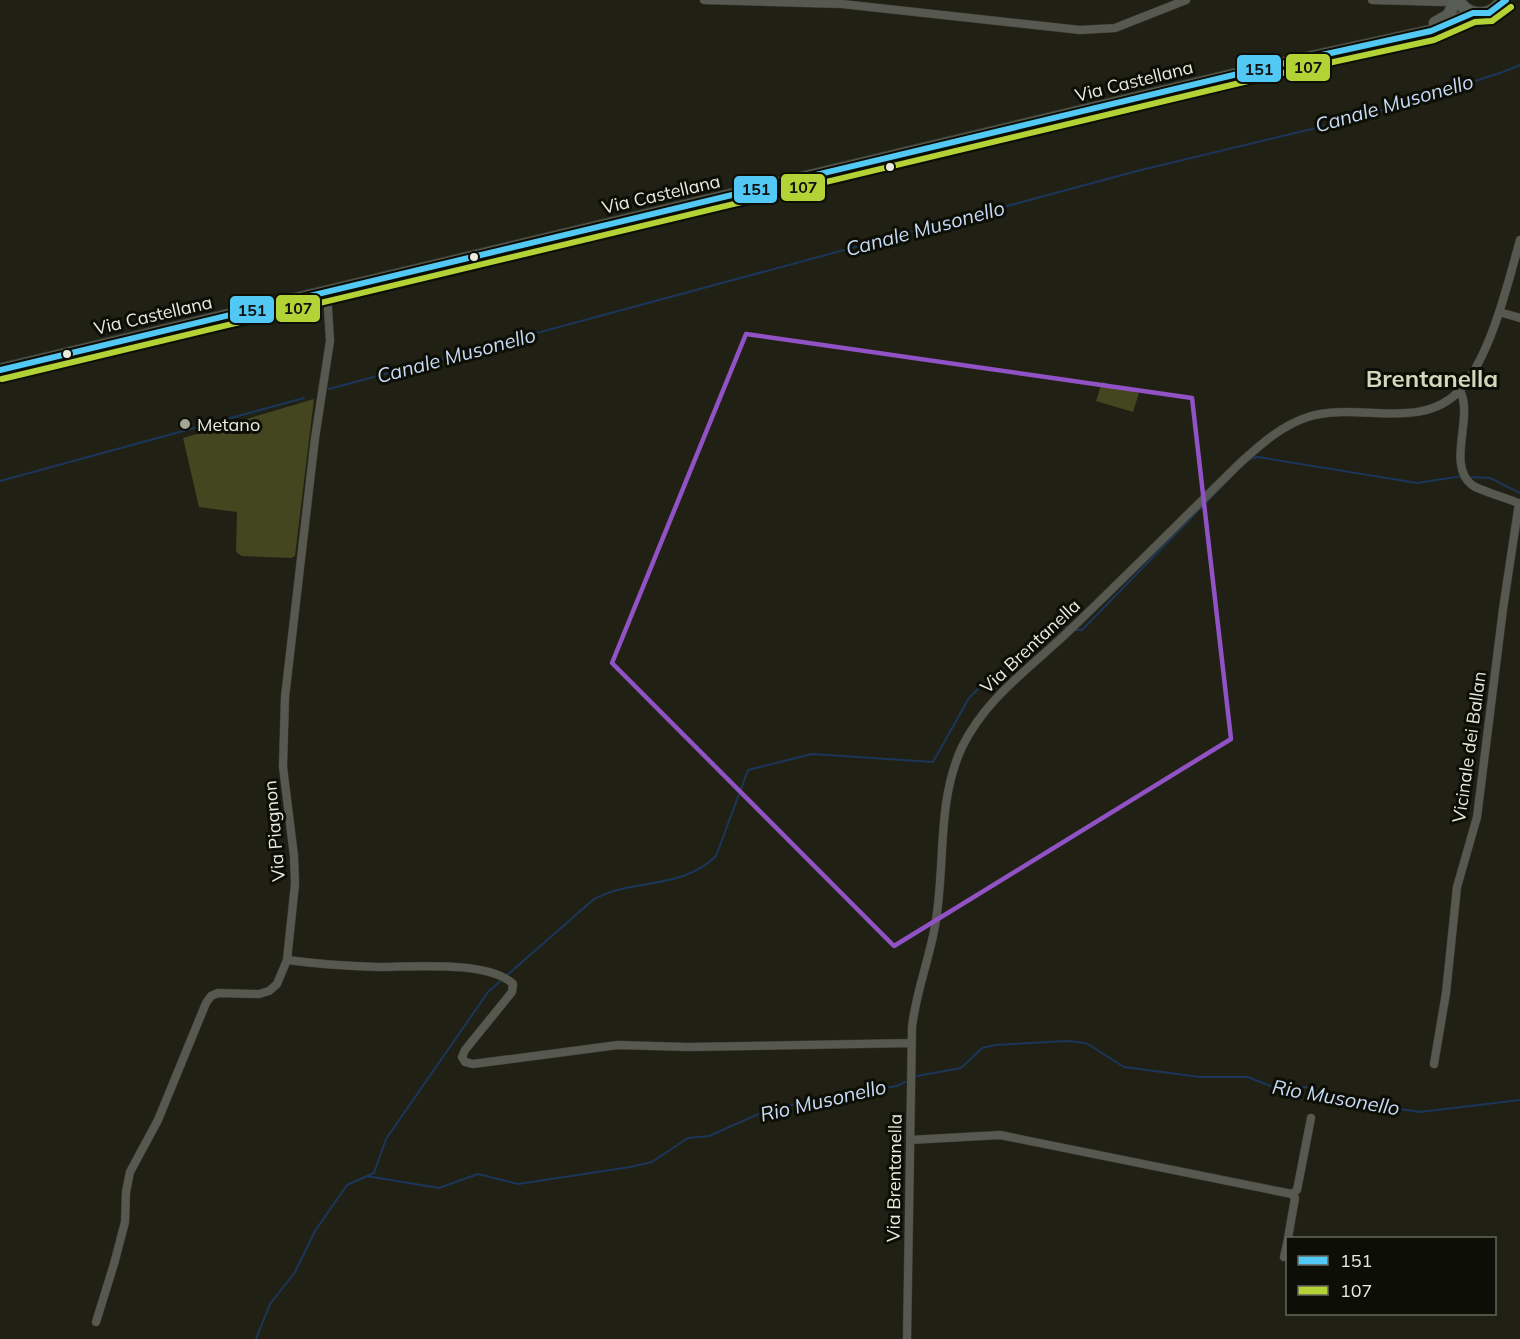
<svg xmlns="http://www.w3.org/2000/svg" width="1520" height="1339" font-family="Mulish,sans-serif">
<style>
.green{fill:#43461e}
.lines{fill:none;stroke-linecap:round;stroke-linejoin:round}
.stream{stroke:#1b365a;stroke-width:2}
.street-casing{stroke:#3a3b32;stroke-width:9}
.primary-casing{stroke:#3a3b32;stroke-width:14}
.street{stroke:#57584f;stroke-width:8}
.primary{stroke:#575c55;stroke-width:12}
.bus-1-casing{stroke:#0d0e05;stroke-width:10}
.bus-2-casing{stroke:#0d0e05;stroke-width:10}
.bus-1{stroke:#51c9f4;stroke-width:6}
.bus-2{stroke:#b2d235;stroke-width:6}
.marked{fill:none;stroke:#9152c5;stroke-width:4.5;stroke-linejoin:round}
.bus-dot{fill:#eaecde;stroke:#0d0e05;stroke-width:2}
.poi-dot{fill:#a3a597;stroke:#0d0e05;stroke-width:2}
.labels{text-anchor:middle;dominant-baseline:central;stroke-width:6;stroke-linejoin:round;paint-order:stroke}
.street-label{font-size:18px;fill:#eaecde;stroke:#0d0e05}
.poi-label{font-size:18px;fill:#eaecde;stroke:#0d0e05;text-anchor:start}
.water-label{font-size:20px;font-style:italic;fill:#c7dbf7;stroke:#0d0e05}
.district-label{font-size:24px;font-weight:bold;fill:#d4d7bb;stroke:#0d0e05}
.line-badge{stroke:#0d0e05;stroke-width:2}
.pale-badge-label{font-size:16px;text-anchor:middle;font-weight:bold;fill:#111}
</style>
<rect width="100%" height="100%" fill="#202114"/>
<path class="green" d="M1102,382L1139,393L1133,412L1096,401Z
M314,399L295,556L291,558L242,556L236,552L237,512L199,507L183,438Z"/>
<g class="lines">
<path class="stream" d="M329,389L1137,171L1316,128L1393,107L1503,72L1520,65
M1249,459L1258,457L1417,483L1463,476
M1468,477L1490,478L1520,493
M0,481L304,398
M1076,630H1082L1232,476
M917,1076L961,1068L982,1048L995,1045L1068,1041L1086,1043L1124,1067L1200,1077H1248L1278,1089L1306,1087L1347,1101L1420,1112L1520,1100
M366,1176L439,1188L478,1174L518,1184L630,1167L652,1162L688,1138L709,1136L770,1109L897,1086L905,1082
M256,1339L270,1304L295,1272L315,1231L347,1185L374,1173L386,1139L488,992L594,899C634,878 682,890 716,856L748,770L812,754L933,762L969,698L983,684L1056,626L1068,627"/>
<defs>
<path id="street" d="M704,0L842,4L1080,30L1115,28L1186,0
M1372,0L1442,2L1455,0
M1499,312L1520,318
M1460,391C1474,416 1446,465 1472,485C1480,491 1508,498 1520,504
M287,960C317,964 348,966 379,967C413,967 488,960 513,984L512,992L465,1050L462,1057L465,1062L473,1064L618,1045L689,1047L911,1043
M1434,1064L1446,993L1457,887L1477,817L1503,609L1519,503
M910,1140L1000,1135L1292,1194L1295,1198L1288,1238
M1292,1194L1297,1190L1311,1118
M1284,1257L1288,1239
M96,1322L114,1264L125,1222L126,1192L130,1172L158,1120L206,1003L211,996L218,993L259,994L269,991L277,984L287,960L295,884L294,856L283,767L285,697L315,438L330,341L327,292
M907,1339L912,1027C916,992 929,960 935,926C946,866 936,803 962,747C987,696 1032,667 1072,628C1128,574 1184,518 1240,463C1260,445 1282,425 1308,417C1357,401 1422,433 1461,389C1491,355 1508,283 1520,240"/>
<path id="primary" d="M1458,0C1469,18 1491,18 1502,0
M1435,23L1449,15L1455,0
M0,370L1267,67L1431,31L1473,13"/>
</defs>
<use href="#street" class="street-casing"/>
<use href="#primary" class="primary-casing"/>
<use href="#street" class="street"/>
<use href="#primary" class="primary"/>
<defs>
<path id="bus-1" d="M0,370L1267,67L1431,31L1473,13H1489L1506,0"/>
<path id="bus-2" d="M2,379L1269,76L1434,40L1475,22L1492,21L1511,7"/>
</defs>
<use href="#bus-1" class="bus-1-casing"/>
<use href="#bus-2" class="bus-2-casing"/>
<use href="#bus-1" class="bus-1"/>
<use href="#bus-2" class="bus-2"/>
</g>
<path class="marked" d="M746,334L1192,398L1231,739L894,946L612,663Z"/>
<g class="bus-dot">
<circle cx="890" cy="167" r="5"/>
<circle cx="474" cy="257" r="5"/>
<circle cx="67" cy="354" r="5"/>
</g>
<circle class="poi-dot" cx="185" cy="424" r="6"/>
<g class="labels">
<g class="street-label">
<text transform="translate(1134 81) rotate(-14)">Via Castellana</text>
<text transform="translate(661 194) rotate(-13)">Via Castellana</text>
<text transform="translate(153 315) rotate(-13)">Via Castellana</text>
<text transform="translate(1030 646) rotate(-43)">Via Brentanella</text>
<text transform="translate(1469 747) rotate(-82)">Vicinale dei Ballan</text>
<text transform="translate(274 831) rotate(-95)">Via Piagnon</text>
<text transform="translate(894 1178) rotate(-89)">Via Brentanella</text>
</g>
<g class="poi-label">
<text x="197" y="424">Metano</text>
</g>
<g class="water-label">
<text transform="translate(1394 103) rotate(-16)">Canale Musonello</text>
<text transform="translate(925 228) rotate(-15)">Canale Musonello</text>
<text transform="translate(456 355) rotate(-15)">Canale Musonello</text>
<text transform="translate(1336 1097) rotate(10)">Rio Musonello</text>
<text transform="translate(823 1100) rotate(-13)">Rio Musonello</text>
</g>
<g class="district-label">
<text x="1432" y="378">Brentanella</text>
</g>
</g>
<g class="line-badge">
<rect x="1285" y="53" width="46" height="29" rx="6" fill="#b2d235"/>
<rect x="1236" y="54" width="46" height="29" rx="6" fill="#51c9f4"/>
<rect x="780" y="173" width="46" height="29" rx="6" fill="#b2d235"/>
<rect x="733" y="175" width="45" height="29" rx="6" fill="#51c9f4"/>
<rect x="275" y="294" width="46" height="29" rx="6" fill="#b2d235"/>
<rect x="229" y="295" width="46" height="29" rx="6" fill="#51c9f4"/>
</g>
<g class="pale-badge-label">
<text x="1308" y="73">107</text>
<text x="1259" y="75">151</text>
<text x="803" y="193">107</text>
<text x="756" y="195">151</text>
<text x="298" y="314">107</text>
<text x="252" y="316">151</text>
</g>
<rect x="1286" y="1237" width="210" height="78" fill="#0d0e05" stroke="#65675c" stroke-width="1.5"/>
<rect x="1298" y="1256" width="30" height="9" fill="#51c9f4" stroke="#65675c" stroke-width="1.5"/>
<text x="1340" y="1267" font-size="18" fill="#eaecde">151</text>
<rect x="1298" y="1286" width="30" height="9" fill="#b2d235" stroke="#65675c" stroke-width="1.5"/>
<text x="1340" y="1297" font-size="18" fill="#eaecde">107</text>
</svg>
